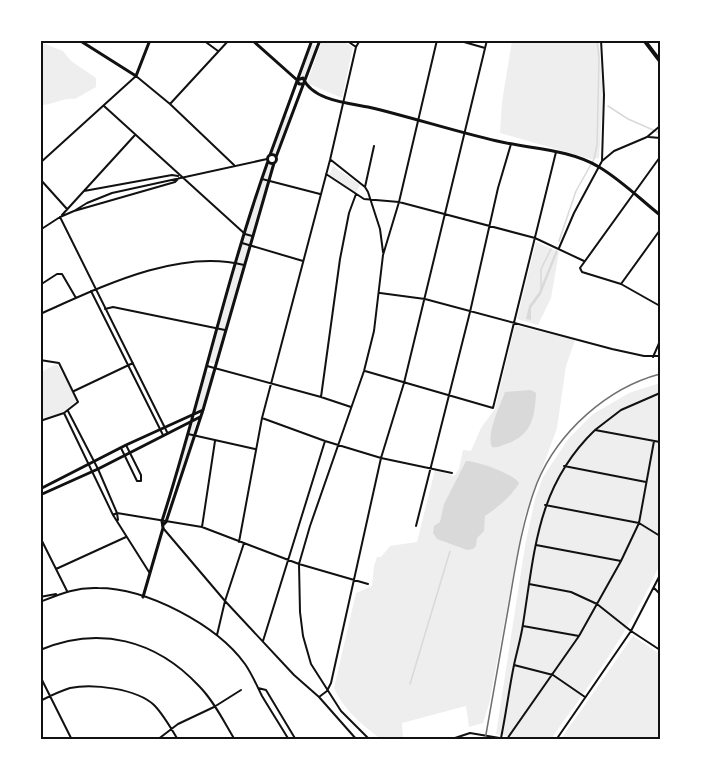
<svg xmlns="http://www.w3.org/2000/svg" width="701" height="780" font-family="'Nunito Sans',sans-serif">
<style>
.green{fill:#eee}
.water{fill:#d9d9d9}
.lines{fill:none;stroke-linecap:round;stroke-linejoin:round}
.stream{stroke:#d9d9d9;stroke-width:1.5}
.pedestrian{stroke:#111;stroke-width:1.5}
.minor{stroke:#111;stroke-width:2}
.tertiary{stroke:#111;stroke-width:3}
.primary{stroke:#111;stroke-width:4}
.rail{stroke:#707070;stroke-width:1.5}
.neatline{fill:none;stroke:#111;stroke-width:2}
</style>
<rect width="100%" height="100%" fill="#fff"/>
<path class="green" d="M322,41H342L353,47L342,98L307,83Z
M512,41H599L603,98L599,158L591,159L500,133L502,102Z
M40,42L63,51L71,61L96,78V87L75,99C63,97 53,105 41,105Z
M312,44L318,47L305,78L304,76L299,77Z
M285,115L291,117L276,157L270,155Z
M268,162L274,163L215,363H211L209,361L231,280Z
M333,166L360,185L356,193L329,176Z
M536,242L559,252L551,298L538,325L517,319Z
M515,325L575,340L566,366L557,428L524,518L489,704L483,723L469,727L466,706L402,723L403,739H381C363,726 343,709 334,688L356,593L372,586L374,566L377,557H381L390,546L417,542L435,470L454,476L459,469L463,450L471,451L481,428L495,409Z
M57,364L77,400L64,412L42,419L41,372Z
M206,371L213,373L202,409L195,412Z
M660,383V564C632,627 591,683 551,739H523L496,734L525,546L535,499L543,477L569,438L593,414L629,393Z
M197,420L181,473L177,472L192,422Z
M633,636L660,654V739H561Z"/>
<path class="water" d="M556,250L558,251L541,294L531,308V320L526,319L529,306L539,292Z
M531,390L536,393C535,418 531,436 506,444C499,446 499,448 492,447C486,434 500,406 505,392Z
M466,461C477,461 514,474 519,483C512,496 497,508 485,516L484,531L477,538L476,546L473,549L467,550L437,539L433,533L434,526L440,522L444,504Z"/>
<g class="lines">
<path class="stream" d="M608,106L628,119L660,133
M559,241L576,191L594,159L597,145L599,58L597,40
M541,290V269L551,249
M410,684L450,551"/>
<path class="pedestrian" d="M584,41H601"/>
<path class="minor" d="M203,40L218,51
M346,40L356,47
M457,40L485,48
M601,40L604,95L602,161
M170,104L229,40
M104,106L245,234L252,236
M649,137L660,138
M660,157L580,268L582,272L621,284L660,306
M331,160L365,187L368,192L380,229L383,252
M40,163L136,76L170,104L234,165
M326,174L364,199L399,202L535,238L584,261
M40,179L67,209
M262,179L320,194
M365,187L374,146
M84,191L172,175L178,176
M74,211L87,203L112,193L267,159
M62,215L135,135
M60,217L167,432
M40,230L60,217L74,211L175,182L179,178
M242,243L303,261
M559,248L574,213L602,161L614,151L647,137L660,126
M621,284L660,230
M40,285L57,274H62L76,298
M91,291L163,435
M380,293L425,299L612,349L644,356H660
M105,309L113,307L225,330
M40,314C99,288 178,248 244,265
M653,357L660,341
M40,360L59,363L78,402L64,413L40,421
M207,366L321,397L351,407
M365,371L493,408L556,152
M74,391L133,363
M321,397L340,259L349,213L356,194
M68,411L98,469L117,513L118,520
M64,413L113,515L149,572
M262,418L325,441L381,458L452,473
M595,430L621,410L660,393
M188,434L255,449
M121,448L137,481H141V475L126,445
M564,466L646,482
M545,505L639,523L660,536
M113,515L117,513L202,527L299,564L368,584
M416,526L470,312L498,188L511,144
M202,527L215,441
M163,528L225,601L294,675L319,697L357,740
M40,537L67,591
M239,542L262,418L330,160L356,47L360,40
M536,545L621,561
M56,569L126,537
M529,584L571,592L597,604L631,631L660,650
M654,588L660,594
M40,597L56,594
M40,602C60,594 76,587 98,588C147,588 217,625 245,664C252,674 257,686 262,696C271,711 280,725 289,740
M523,626L579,636
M217,635L225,601L244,543
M263,641L325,441
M40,650C99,625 156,640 199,686C214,701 224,722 235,740
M514,665L553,675L585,697
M40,676L72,740
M258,688L266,690L296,740
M319,697L327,691L331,683L381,458L404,383L487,40
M40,701C50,696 60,691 70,688C93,683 137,689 154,705C163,714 171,728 178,740
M501,738C506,714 509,689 514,665C517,651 521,638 523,624C535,549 537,486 595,430L660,442
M507,739L579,636L621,561L639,523L654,441
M157,740L178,724L214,707L241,690
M370,740L341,711L311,664L303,636L300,612L299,564L310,526L364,371L374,331L383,255L399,202L437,40
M449,740L470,733L511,740
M556,740L631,631L660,575"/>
<path class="tertiary" d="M79,40L136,76L150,40
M252,40L297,80L299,84H303
M297,80L303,78C312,100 347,103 368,107C411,117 453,131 497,141C530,149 569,149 599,167C621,180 640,199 660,215
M267.5 159a4.5 4.5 0 1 1 9 0a4.5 4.5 0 1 1-9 0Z
M270,155L312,40
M276,157L320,40
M40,489L126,445L203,410
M40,495L98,469L200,417
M163,525L166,522L203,410L274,163
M143,597L163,528L162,521C200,402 226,279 268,161"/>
<path class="primary" d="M644,40L660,61"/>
<path class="rail" d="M485,740C493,694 501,649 509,604C516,563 522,522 537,483C558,432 607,388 660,374"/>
</g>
<rect width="701" height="780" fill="none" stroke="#ffffff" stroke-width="84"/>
<rect x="42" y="42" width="617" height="696" class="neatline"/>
</svg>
